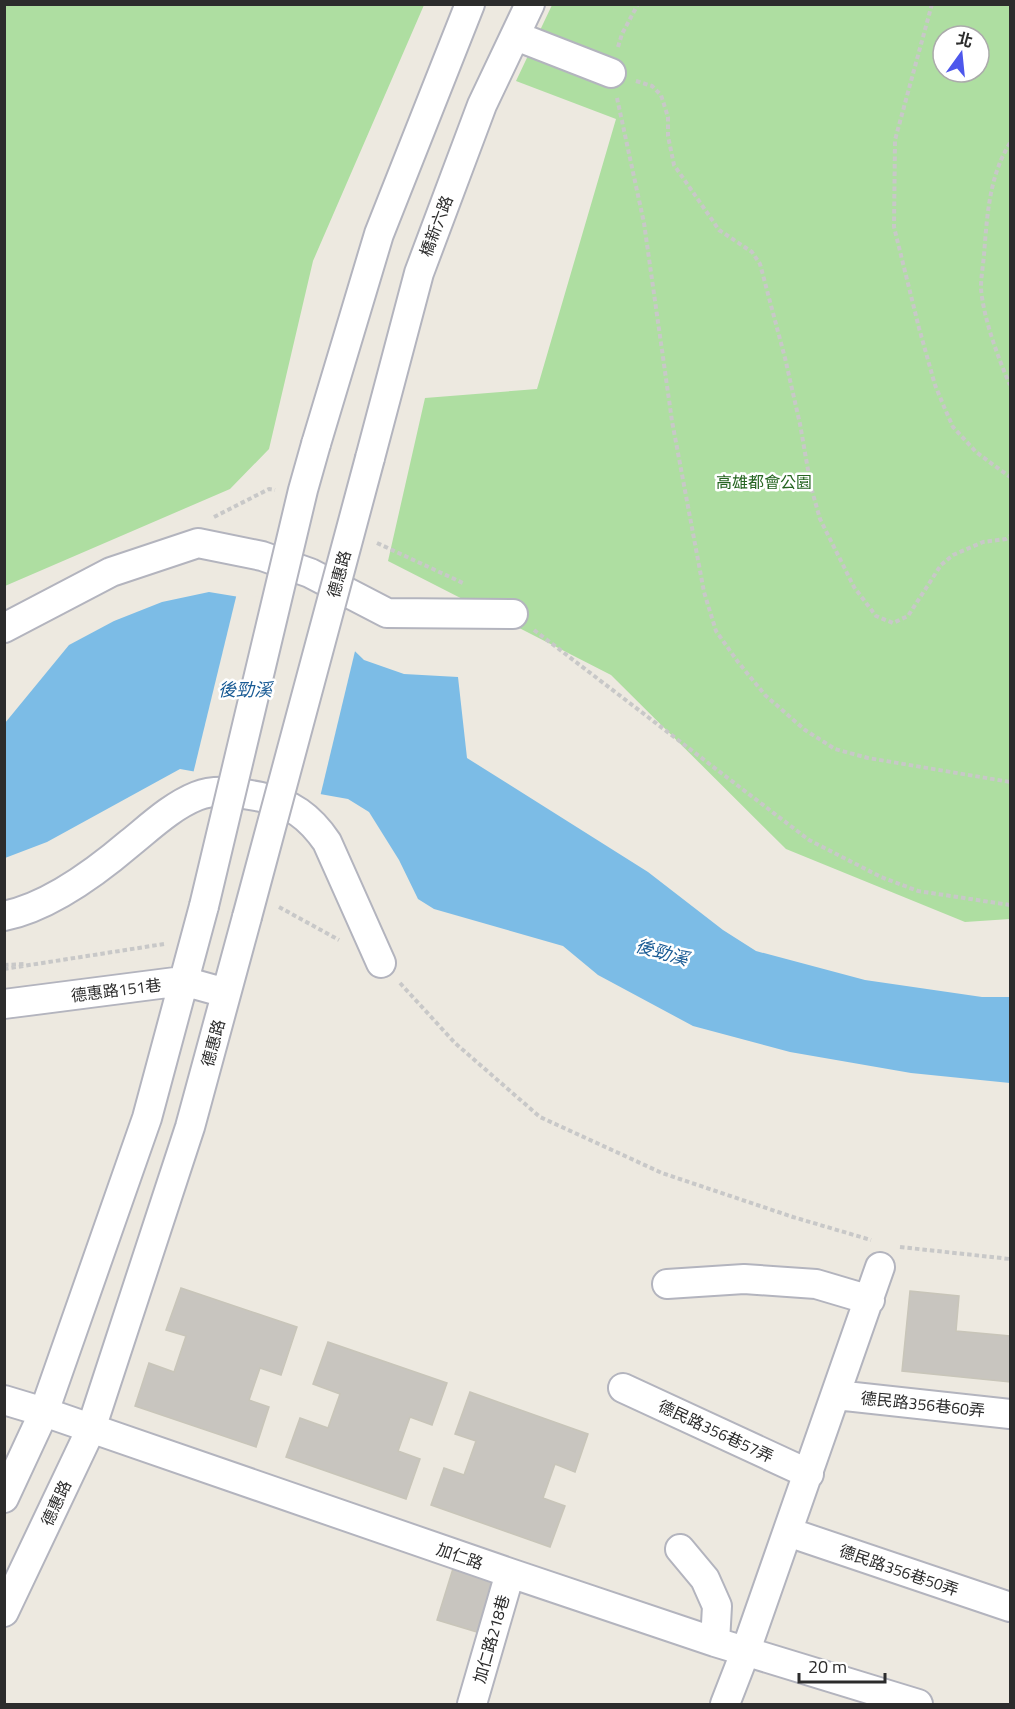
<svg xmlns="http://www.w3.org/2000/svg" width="1015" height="1709" font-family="'Titillium Web','Noto Sans TC',sans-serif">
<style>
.green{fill:#aedea1;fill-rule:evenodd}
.water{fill:#7cbce6}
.pier{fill:#ede9e0}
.building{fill:#c8c5bf;stroke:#c8c5b9;stroke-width:1.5}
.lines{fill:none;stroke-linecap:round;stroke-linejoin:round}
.minor-casing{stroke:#b3b4be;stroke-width:32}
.path{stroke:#c8c8c8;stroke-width:4;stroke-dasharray:4.5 3;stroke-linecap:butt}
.minor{stroke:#fff;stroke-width:28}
.minor-bridge-casing{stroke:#b3b4be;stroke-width:32;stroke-linecap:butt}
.minor-bridge{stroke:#fff;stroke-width:28}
.labels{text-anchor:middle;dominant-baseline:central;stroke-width:5;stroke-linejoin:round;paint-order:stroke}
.street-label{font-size:16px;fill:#2c2c2c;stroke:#fff}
.park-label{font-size:16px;fill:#266521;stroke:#fff}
.water-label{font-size:18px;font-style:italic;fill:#185a94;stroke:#fff}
</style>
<rect width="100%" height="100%" fill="#ede9e0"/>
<path class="green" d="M5,4L424,5L313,261L269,449L230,489L5,586Z
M552,5H1010V919L965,922L786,849L611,675L388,561L425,398L537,389L616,119L516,81ZM943,36H979V72H943Z"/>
<path class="water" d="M209,592L276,603L330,627L364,660L404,674L458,677L467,758L648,872L723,930L756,951L865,980L982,997H1010V1083L911,1073L790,1052L693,1026L598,975L563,946L434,909L418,899L399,860L369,812L348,799L180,769L47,842L5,858V723L69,645L114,621L162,602Z"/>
<path class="pier" d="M237,593L277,600L332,624L356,647L320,797L193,774Z"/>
<path class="building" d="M181,1288L297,1327L281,1375L260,1368L249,1400L269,1407L256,1447L135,1406L149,1363L174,1372L186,1336L166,1330Z
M910,1291L959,1296L956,1331L1010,1336V1382L902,1371Z
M328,1342L447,1383L432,1425L410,1417L398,1451L420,1459L406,1499L286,1457L300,1418L328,1428L340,1394L313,1384Z
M470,1392L588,1434L575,1472L555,1464L543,1498L565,1506L550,1547L431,1505L444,1468L464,1475L476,1441L455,1434Z
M456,1559L496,1570L477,1632L437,1620Z"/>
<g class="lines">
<defs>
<path id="minor" d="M516,36L611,73
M316,444L379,234L470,4
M370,458L419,273L482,105L530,4
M4,628L111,572L198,543L262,556L310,573L387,613L513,614
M4,916C49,907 96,872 130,843C151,826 172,806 197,796C217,788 241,793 261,797C291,803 310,817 327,842L381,963
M4,1004L183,981L226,993
M667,1284L744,1279L816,1284L870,1300
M623,1388L809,1474
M836,1395L1010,1414
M4,1400L44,1412L510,1573L715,1642L918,1704
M4,1498L44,1412L147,1118L204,906
M788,1532L1010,1607
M680,1549L705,1579L717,1606L715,1642
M4,1612L91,1429L190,1127L247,917
M472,1704L510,1573
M725,1704L746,1650L880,1267"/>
</defs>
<use href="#minor" class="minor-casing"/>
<path class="path" d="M932,4L895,140L894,227L919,328L935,385L945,409L953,427L976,452L1010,477
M618,47L622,34L638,4
M636,81L652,86L661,95L668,117V136L674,165L697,198L719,230L752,252L760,264L785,358L800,424L811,487L820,519L854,587L876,616L893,623L908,616L941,565L953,555L983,542L1006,539L1010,536
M617,98L644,223L672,421L704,592L716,631L738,662L765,695L805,730L835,749L868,758L1010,782
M1010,143C989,176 987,217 984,255C983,266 981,277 981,288C983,317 998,358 1010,385
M214,517L269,489L275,490
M377,543L463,583
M534,630L809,840L881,877L918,891L1010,905
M279,907L339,940
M4,965L25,964
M4,969L164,944
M400,983L455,1043L540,1117L662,1173L793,1217L871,1240
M900,1247L1010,1259"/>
<use href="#minor" class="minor"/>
<defs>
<path id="minor-bridge" d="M204,906L303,490L316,444
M247,917L370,458"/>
</defs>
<use href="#minor-bridge" class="minor-bridge-casing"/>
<use href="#minor-bridge" class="minor-bridge"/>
</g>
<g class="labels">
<g class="street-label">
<text transform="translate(436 226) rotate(-69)">橋新六路</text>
<text transform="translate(339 574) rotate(-75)">德惠路</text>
<text transform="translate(116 990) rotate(-7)">德惠路151巷</text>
<text transform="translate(213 1043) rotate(-75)">德惠路</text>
<text transform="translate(923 1404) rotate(6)">德民路356巷60弄</text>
<text transform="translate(716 1431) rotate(25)">德民路356巷57弄</text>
<text transform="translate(56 1503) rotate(-65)">德惠路</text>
<text transform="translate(460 1556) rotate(19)">加仁路</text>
<text transform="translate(899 1570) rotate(19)">德民路356巷50弄</text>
<text transform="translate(491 1639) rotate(-74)">加仁路218巷</text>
</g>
<g class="park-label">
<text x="764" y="482">高雄都會公園</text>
</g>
<g class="water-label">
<text x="245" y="689">後勁溪</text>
<text transform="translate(662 952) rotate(16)">後勁溪</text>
</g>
</g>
<rect width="1015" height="1709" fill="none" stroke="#2c2c2c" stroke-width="12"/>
<g transform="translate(961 54) rotate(15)"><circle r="28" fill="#ffffff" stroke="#ababab" stroke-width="1.5"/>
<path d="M0-4.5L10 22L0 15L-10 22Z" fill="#4d57ec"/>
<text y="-9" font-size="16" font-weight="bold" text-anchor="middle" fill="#2c2c2c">北</text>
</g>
<path d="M799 1673v9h86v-9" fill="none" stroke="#2c2c2c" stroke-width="3"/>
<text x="808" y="1673" font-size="18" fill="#2c2c2c" stroke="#ffffff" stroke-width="4.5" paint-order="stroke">20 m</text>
</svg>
